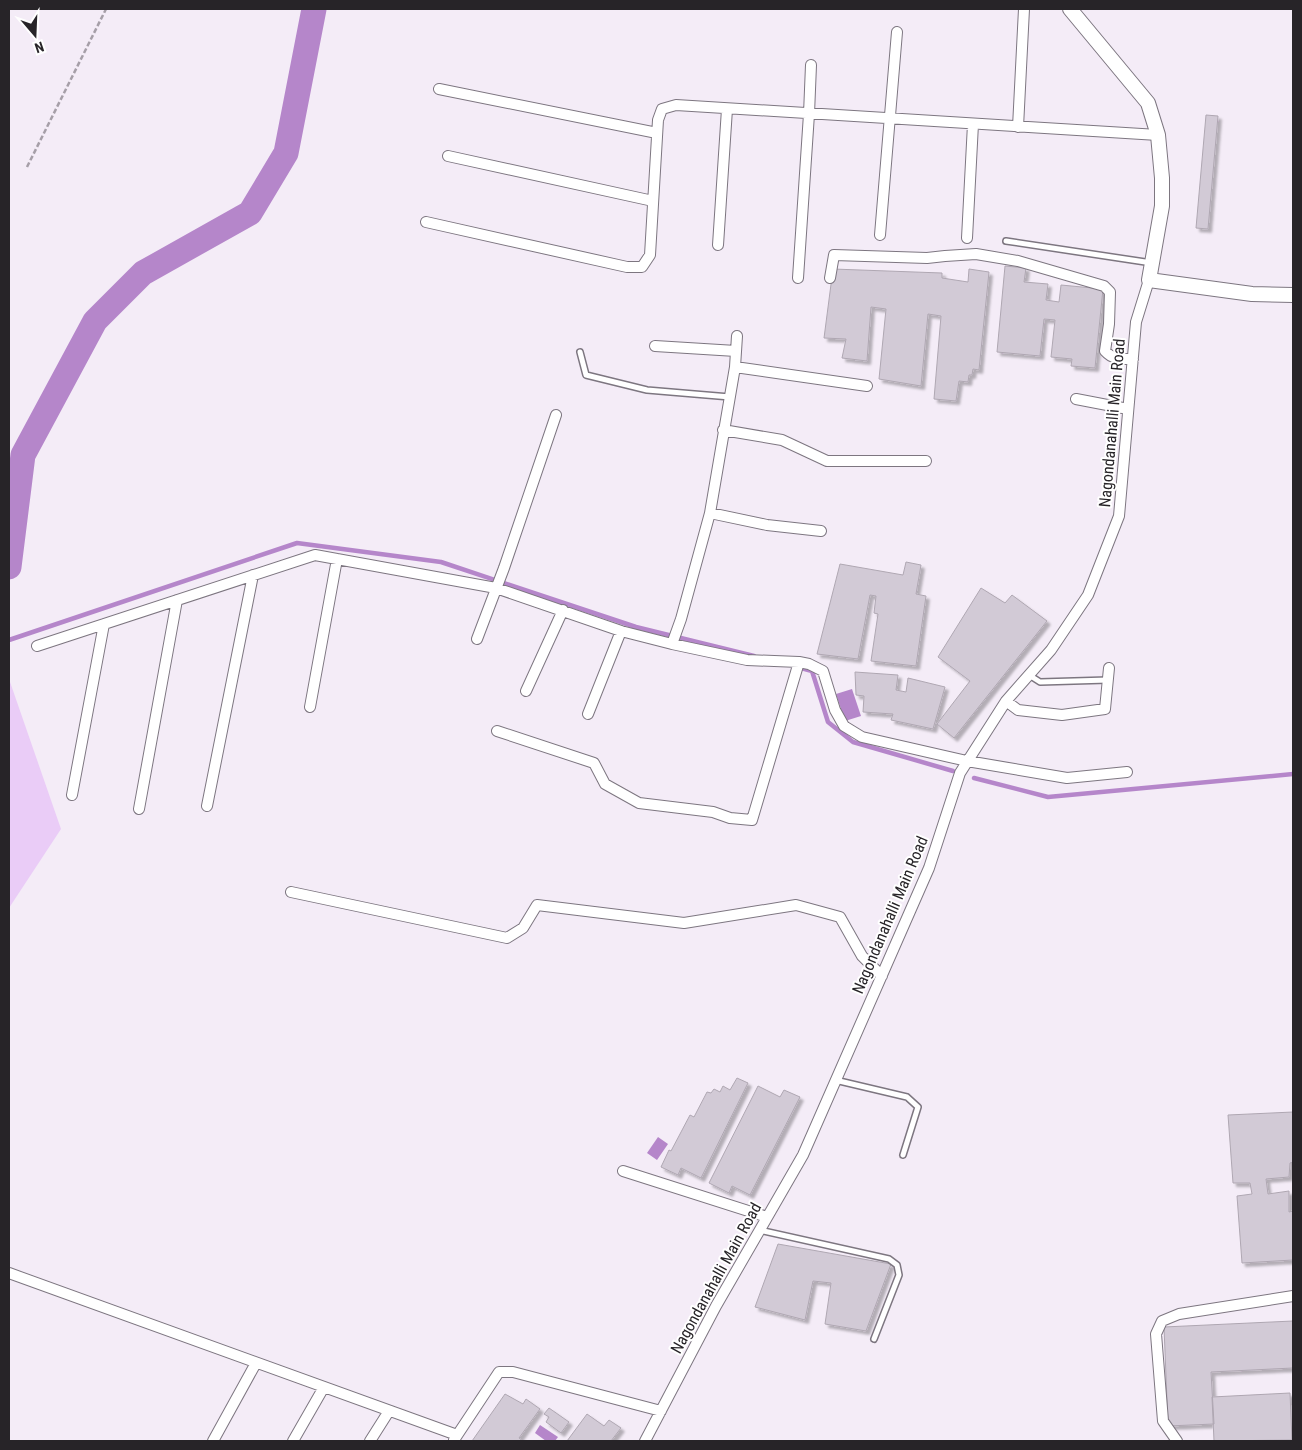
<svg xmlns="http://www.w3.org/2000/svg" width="1302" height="1450" font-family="'Roboto Condensed',sans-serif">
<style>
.green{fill:#eaccf7}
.water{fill:#b586ca}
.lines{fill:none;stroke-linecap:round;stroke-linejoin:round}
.stream{stroke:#b586ca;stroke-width:4.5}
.river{stroke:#b586ca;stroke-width:25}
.building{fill:#d2cad6;stroke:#afa7b2;filter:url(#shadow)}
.service-casing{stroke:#7d7680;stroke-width:8}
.minor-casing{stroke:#7d7680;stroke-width:12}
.tertiary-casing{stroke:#7d7680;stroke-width:16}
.path{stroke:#a69fa8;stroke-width:2.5;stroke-dasharray:5 2.5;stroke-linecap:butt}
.service{stroke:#fff;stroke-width:5}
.minor{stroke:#fff;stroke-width:10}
.tertiary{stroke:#fff;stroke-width:14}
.labels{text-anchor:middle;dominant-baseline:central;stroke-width:4;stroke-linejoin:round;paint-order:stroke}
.street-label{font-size:16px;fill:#272428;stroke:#fff}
</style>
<defs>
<filter id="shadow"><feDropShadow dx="3.5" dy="3.5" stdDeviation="1" flood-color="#0004"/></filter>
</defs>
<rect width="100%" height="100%" fill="#f4ecf7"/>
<path class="green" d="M9,679L61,829L9,908Z"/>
<path class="water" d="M852,689L861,716L845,721L836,694Z
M658,1137L668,1144L657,1160L647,1153Z
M540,1425L558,1437L555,1441H546L535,1433Z"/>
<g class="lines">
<path class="stream" d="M9,640L297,543L441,562L636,627L754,656
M801,668L812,671L828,722L853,742L953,771
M974,778L1048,797L1293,774"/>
<path class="river" d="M9,567L23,455L95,321L143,273L250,213L286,153L314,9"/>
</g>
<path class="building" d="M1206,115L1218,116L1208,229L1196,228Z
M1005,266L1026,268L1024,282L1048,284L1046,300L1059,302L1061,285L1103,289L1095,368L1071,366L1072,359L1051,357L1055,320L1044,319L1040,356L997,352Z
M833,269L942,273V278L968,282L969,269L989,272L979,370L973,369L972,375H969L968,382L959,381L956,401L934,399L941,316L928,314L921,386L879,379L886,309L871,307L867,361L842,358L846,339L824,338Z
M906,562L921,565L916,594L926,596L916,666L871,661L878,614L874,613L876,596L870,595L858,659L817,654L840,564L903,575Z
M981,588L1005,603L1012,595L1047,621L954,738L937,724L970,681L938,657Z
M855,672L898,675L896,690L906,692L908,678L945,687L933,729L891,720L893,714L863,712L864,696L856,695Z
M737,1078L748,1083L701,1178L681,1168L678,1175L661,1167L669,1150L671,1151L690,1115L694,1117L707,1092L711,1093L714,1089L720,1092L723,1086L730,1090Z
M758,1086L780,1097L784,1090L800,1097L750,1195L732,1186L729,1193L709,1183Z
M1293,1112V1162L1290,1163L1289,1177L1266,1179L1268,1194L1289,1191V1212L1293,1211V1260L1242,1263L1237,1196L1252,1194L1250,1183H1233L1228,1115Z
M778,1244L891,1264L866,1331L825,1324L831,1283L813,1281L805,1320L755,1307Z
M1293,1321V1368L1211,1372L1214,1424L1168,1426L1164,1327Z
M1290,1393L1292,1440L1214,1441L1212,1397Z
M505,1394L523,1404L526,1399L540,1409L519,1438L523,1441H472Z
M549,1408L569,1422L561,1433L546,1422L549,1417L544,1414Z
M587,1414L604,1426L609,1420L621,1428L611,1441H567Z"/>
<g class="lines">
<defs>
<path id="service" d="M1006,241L1152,263
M580,352L586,375L647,390L730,397
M1029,675L1040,682L1108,680
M835,1080L907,1097L918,1107L903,1155
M759,1230L889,1259L897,1265L899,1275L874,1339"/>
<path id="minor" d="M439,89L657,133
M1018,127L1024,9
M448,156L653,201
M426,222L627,267H642L650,255L658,120L662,109L676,105L1158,135
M880,235L897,32
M967,238L973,124
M718,245L727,109
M798,278L809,114L811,65
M830,278L834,255L927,258L945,256L976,254L1018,261L1104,286L1110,292L1109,324L1105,351C1113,360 1121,359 1133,359
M655,346L736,351
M735,367L737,336
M1076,399L1128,409
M723,430L782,440L827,461H926
M710,513L735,367L867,386
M821,531L767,525L710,513L681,619L672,644L747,660L799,662L809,664L823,671L835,710L844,726L862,737L967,761L1067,778L1127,772
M477,639L504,568L556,415
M37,646L315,555L496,588L621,631L672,644
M526,691L563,610
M1006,701L1018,710L1062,715L1105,709L1109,668
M310,707L337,559
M588,714L621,631
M497,731L594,763L605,784L639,803L713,812L730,818L752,820L799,662
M72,795L104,624
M207,806L253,575
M139,809L177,600
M291,892L507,938L523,928L537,905L684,923L796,905L840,917L862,956L882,976
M623,1171L767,1217
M9,1273L457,1435
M454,1440L499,1372H513L661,1411
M213,1441L256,1363
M293,1441L324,1387
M370,1441L389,1411
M645,1441L716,1306L803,1155L929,868L960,773L1006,701L1051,650L1088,595L1119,516L1136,322L1149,280
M1177,1441L1163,1421L1156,1334L1162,1321L1179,1314L1293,1296"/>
<path id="tertiary" d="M1070,9L1148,103L1158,135L1162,178V206L1149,280L1252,294L1293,295"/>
</defs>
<use href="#service" class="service-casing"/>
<use href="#minor" class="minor-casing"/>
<use href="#tertiary" class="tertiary-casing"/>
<path class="path" d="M27,167L106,9"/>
<use href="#service" class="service"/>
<use href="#minor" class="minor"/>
<use href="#tertiary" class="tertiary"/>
</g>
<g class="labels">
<g class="street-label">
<text transform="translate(1112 423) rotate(-85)">Nagondanahalli Main Road</text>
<text transform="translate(890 915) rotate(-67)">Nagondanahalli Main Road</text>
<text transform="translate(716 1278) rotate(-61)">Nagondanahalli Main Road</text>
</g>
</g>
<rect width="1302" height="1450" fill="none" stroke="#272428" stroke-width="20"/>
<g transform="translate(35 35) rotate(161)" stroke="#ffffff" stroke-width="4" paint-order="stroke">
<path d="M0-4L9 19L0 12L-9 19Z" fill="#272428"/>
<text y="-8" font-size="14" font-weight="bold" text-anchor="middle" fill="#272428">N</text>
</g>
</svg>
